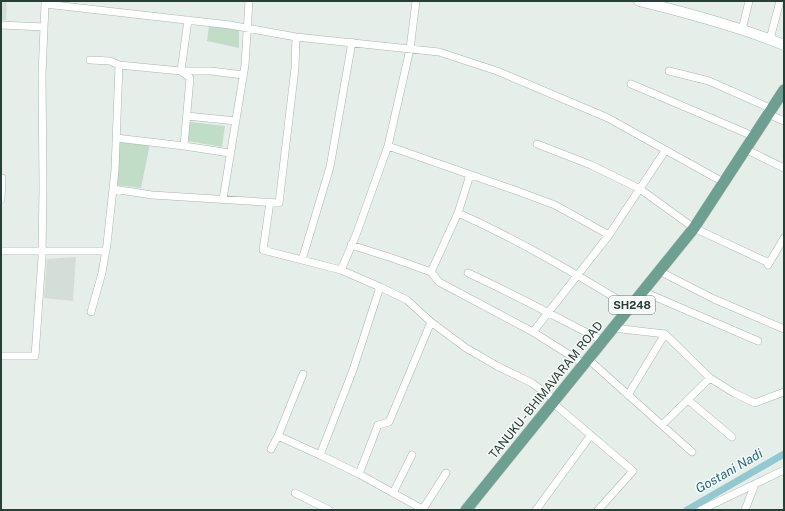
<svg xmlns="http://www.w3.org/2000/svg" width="785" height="511" font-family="'Public Sans',sans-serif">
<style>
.built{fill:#d4ded9}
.green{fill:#c1ddc7}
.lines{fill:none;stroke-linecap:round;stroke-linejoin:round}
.canal{stroke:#92c8cf;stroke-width:7}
.street-casing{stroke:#a9b6b1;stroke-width:8}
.secondary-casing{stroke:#a5b9b1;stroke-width:11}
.primary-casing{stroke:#c2c9c7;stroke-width:12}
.street{stroke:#fff;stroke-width:7}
.secondary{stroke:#fff;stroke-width:10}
.primary{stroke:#6ea091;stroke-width:11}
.labels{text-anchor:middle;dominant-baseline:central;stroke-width:3;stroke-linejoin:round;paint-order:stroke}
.shield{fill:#f7faf8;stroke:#657771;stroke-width:1}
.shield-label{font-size:11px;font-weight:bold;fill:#263f37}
.street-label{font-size:12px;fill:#263f37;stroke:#f7faf8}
.water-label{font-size:13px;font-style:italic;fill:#236e78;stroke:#f7faf8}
</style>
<rect width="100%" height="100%" fill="#e6eeea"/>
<path class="built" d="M1,1H7L6,20H1Z
M76,257L73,301L44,298L47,259Z"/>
<path class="green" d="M209,26L239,29V48L207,41Z
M190,122L225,126L222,147L188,141Z
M119,142L150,144L141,188L116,185Z"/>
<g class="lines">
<path class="canal" d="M687,510L784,454"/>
<defs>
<path id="street" d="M45,1V4L230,25L296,37L439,52L497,71L608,118L723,182
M1,25L44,27
M742,30L749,1
M770,39L780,1
M90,60L110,61L119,65
M181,71H211L243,75
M669,71L709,81L772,109
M631,84L753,136
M768,114L784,121
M187,116L236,121
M116,138L184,146L190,78L181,71
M537,144L591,165L640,189L694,228L769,263
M184,146L230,153
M388,146L520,192L555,205L609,235
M745,149L784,168
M1,178H2L1,199
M113,189L152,195L279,203L295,68L296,37
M223,199L245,65L249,1
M270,202L263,250L341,270L356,235L388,146L410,49L416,1
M458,213C517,239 575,273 630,307
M351,245L392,258L431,272L439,282L533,332L584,364
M1,251H106
M302,260L330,167L352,42
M768,265L784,238
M341,270L380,287L407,300L431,322L466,348L497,366L532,383L555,400
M659,271L714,299L784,329
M431,272L458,213L470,175
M468,273C514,294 558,318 603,341
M644,292L758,341
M91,312L102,273L107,244L115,170L119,65L181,71L188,20
M613,328L665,334L710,378L734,393L755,403L784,392
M533,332L609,235L665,151
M1,356H35L42,257L43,187L42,75L45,4
M588,359L692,452
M303,374L278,436L320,455L353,370L380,287
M628,395L665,334
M688,400L732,437
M553,403L633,471L598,510
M662,425L710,378
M271,449L278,436
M320,455L359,474
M295,493L329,510
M393,493L412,455
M423,509L446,473
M424,510L359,474L378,425L389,422L431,322
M536,510L591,435
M701,510L784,470
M745,510L755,484"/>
<path id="secondary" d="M639,1C688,13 737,26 784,45"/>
<path id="primary" d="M466,510L694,228L784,90"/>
</defs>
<use href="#street" class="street-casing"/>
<use href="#secondary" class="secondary-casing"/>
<use href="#primary" class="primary-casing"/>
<use href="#street" class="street"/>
<use href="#secondary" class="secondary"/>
<use href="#primary" class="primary"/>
</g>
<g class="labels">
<rect class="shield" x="609" y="296" width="46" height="18" rx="3"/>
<g class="shield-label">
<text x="632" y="305">SH248</text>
</g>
<g class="street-label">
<text transform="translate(546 390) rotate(-51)">TANUKU - BHIMAVARAM ROAD</text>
</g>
<g class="water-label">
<text transform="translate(729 471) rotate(-30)">Gostani Nadi</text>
</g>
</g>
<rect width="785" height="511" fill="none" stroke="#263f37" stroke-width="4"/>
</svg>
